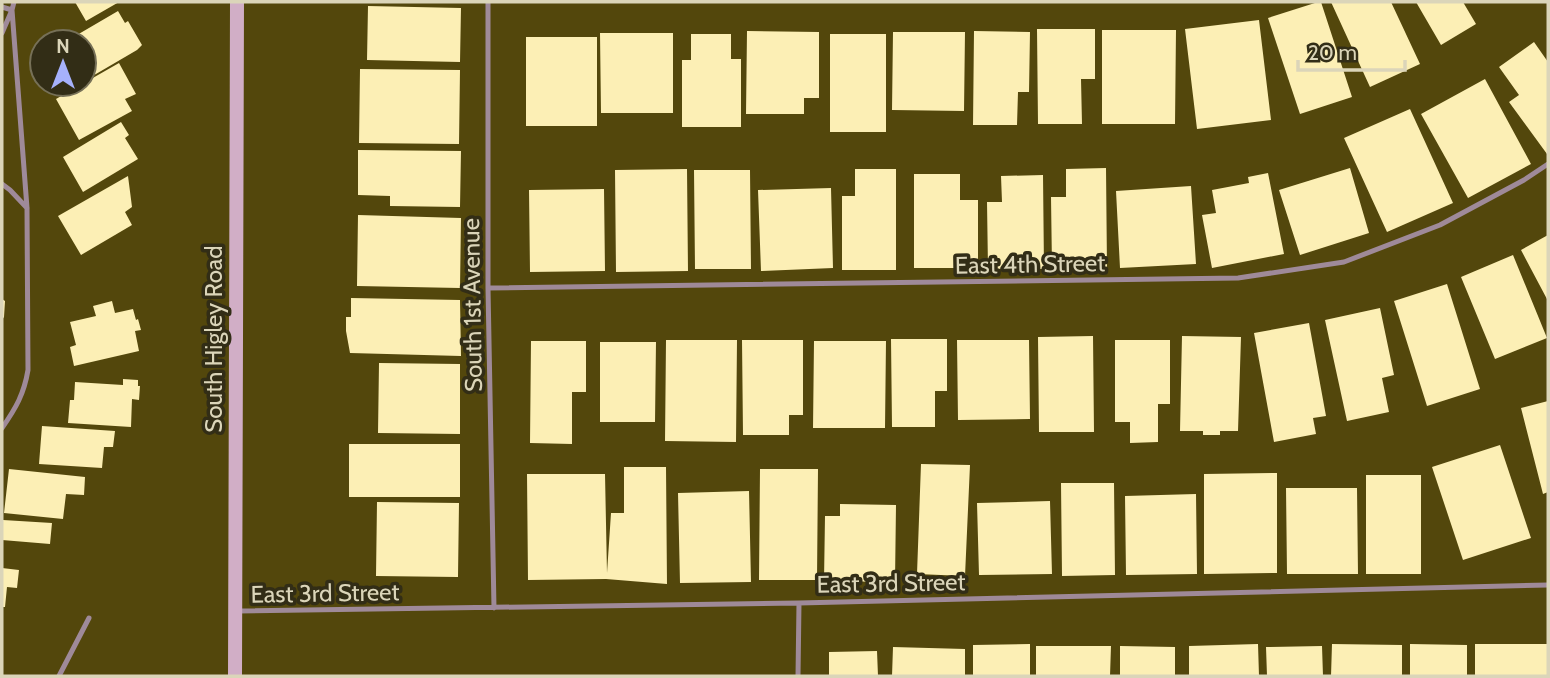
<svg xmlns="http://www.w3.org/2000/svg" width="1550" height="678" font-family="Cabin,sans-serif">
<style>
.building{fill:#fcefb5}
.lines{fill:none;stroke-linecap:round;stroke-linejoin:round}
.lane{stroke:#9f8a99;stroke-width:5}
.secondary{stroke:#d1aec6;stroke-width:14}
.labels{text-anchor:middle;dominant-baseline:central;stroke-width:7;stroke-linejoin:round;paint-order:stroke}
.street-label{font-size:24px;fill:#dbd5b9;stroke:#322d16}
</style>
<rect width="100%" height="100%" fill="#53470c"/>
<path class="building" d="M75,2H119L86,21Z
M1318,2H1321L1352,97L1300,114L1268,18Z
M1331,2H1391L1420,64L1370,87Z
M1416,2H1463L1476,24L1441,45Z
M368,6L461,8L460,62L367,60Z
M118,11L125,23L128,21L142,45L137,50L84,81V42H65Z
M1259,20L1271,120L1197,129L1185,29Z
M1037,29H1095V79H1081L1082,124H1038Z
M1102,30H1176L1175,124H1102Z
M747,31L819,32V98H804V114H746Z
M974,31L1030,32L1029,92H1018L1017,125H973Z
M893,32H965L964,111L892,110Z
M600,33H673V113H601Z
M691,34H731V59H741V127H682V60H691Z
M830,34H886V132H830Z
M526,37H597V126H526Z
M1534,42L1548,62V153L1547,154L1509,102L1519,95L1499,67Z
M119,63L136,94L125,99L132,111L79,140L56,99Z
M360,69L460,70L459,144L359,143Z
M1485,79L1531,164L1468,198L1421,114Z
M1410,109L1453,203L1387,232L1344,138Z
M121,122L129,135L125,138L138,159L83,192L63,157Z
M358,150L461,151L460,207L390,206V196L358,195Z
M1106,168L1107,267L1052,268L1051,197H1066V169Z
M1350,168L1369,233L1300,255L1279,190Z
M687,169L688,271L616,272L615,170Z
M855,169H896V270H842V196H855Z
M694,170H750L751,269H695Z
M1268,173L1284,254L1212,268L1202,215L1216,213L1212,190L1249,183L1248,177Z
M914,174H960V200H978V268H914Z
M1043,175L1044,269H988L987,202H1002L1001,176Z
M128,176L132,207L125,212L132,225L81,255L58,216Z
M1191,186L1196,264L1120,268L1116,191Z
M831,188L833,268L761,271L758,190Z
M604,189L605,271L530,272L529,190Z
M358,215L461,218L460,288L357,286Z
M1548,235V301L1521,250Z
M1513,255L1547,338L1495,359L1461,277Z
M1447,284L1480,389L1427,406L1394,301Z
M351,298L460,300L461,356L350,353L346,331V317H351Z
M2,299L5,301L4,317L2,320Z
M112,301L115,313L133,309L136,320L138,319L141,330L135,331L139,351L74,366L70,347L76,345L70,322L96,316L93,306Z
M1380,308L1394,375L1382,378L1389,412L1347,421L1325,320Z
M1309,323L1326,416L1313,418L1316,434L1274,442L1254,333Z
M1093,336L1094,432H1039L1038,337Z
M1182,336L1241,337L1238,431H1220V435H1203V431H1180Z
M891,339H947V391H935V427H892Z
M666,340H737L736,442L665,441Z
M742,340H803V415H789V435H743Z
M957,340H1029L1030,419L958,420Z
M1115,340H1170V404H1158V442L1130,443V422H1115Z
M531,341H586V392H572V444L530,443Z
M814,341H886L885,428H813Z
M600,342H656L655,422H600Z
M379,363L460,364V434L378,433Z
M123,379L138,380V386H140L139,400L132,399L131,427L68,423L70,400H74L75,382L123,385Z
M1548,401V492L1543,494L1521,408Z
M42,426L115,431L113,447H104L102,468L39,464Z
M349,444H460V497H349Z
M1500,445L1531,538L1463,560L1432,467Z
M921,464L970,465L965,576L917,574Z
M624,467H666L667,584L606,579L528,580L527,474H605L607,573L611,513H624Z
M9,469L85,477L84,495L66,494L63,519L4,513Z
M760,469H818L817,580H759Z
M1277,473V573L1204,574V474Z
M1366,475H1421V574H1366Z
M1061,483H1114L1115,575L1062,576Z
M1286,488H1357L1358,574H1287Z
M749,491L751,582L680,583L678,493Z
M1196,494L1197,574L1126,575L1125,496Z
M1050,501L1052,574L979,575L977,503Z
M377,502L459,503L458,577L376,576Z
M840,504L896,505L895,582L824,581L825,516H840Z
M3,520L52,523L50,544L2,540Z
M2,568L19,570L17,588L7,587L5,607H2Z
M1030,644V676H973V645Z
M1258,644L1259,676H1189V646Z
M1332,644L1402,645V676H1331Z
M1410,644L1467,645V676H1410Z
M1475,644H1547V676H1475Z
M1036,646H1111L1110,676H1036Z
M1120,646L1175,647V676H1120Z
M1322,646L1323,676H1267L1266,647Z
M893,647L965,649V676H892Z
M877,651L878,676H829V652Z"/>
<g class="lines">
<path class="lane" d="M488,2V288L494,608
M2,7L12,10L27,208L28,370C24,394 16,408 2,428
M2,33L12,10L14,2
M2,184L10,190L27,208
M488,288L1238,278L1344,262L1440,225L1524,180L1548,164
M238,611L799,603L1548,585
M59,676L89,618
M798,676L799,603"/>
<path class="secondary" d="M235,676L237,2"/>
</g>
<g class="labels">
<g class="street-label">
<text transform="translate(1030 264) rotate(-1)">East 4th Street</text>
<text transform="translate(472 305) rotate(-91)">South 1st Avenue</text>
<text transform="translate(213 339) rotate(-90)">South Higley Road</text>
<text transform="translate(891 583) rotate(-1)">East 3rd Street</text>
<text transform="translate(325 593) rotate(-1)">East 3rd Street</text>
</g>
</g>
<rect width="1550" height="678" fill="none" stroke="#dbd5b9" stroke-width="7"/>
<g transform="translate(63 63)"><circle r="33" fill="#322d16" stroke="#767057" stroke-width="2"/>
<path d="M0-5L12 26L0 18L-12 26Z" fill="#a6b1fc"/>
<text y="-10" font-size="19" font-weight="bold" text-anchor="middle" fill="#dbd5b9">N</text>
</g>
<path d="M1298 60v10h107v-10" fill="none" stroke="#dbd5b9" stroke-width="3.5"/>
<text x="1308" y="60" font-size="21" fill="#dbd5b9" stroke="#322d16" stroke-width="5" paint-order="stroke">20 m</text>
</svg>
